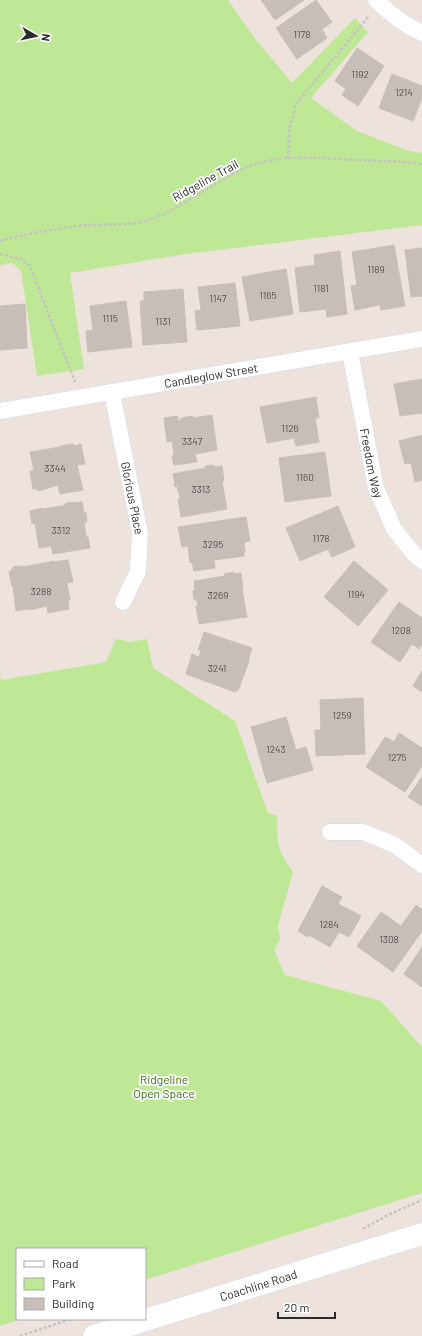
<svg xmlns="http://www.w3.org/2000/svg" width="422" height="1336" font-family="Barlow,sans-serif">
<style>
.green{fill:#bee895}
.building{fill:#c6beb7;stroke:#c9bfb5}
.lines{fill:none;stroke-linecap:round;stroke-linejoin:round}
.minor-casing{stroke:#d1d8e4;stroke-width:17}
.secondary-casing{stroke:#d1d8e4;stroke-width:23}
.path{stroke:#c4c4c4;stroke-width:2.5;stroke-dasharray:3 2;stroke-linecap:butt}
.minor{stroke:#fff;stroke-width:16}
.secondary{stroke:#fff;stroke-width:22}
.labels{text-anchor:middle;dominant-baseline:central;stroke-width:3.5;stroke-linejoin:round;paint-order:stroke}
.number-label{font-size:10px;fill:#52504e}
.street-label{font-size:12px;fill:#2b2b2b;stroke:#fff}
.park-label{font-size:12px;fill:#366d16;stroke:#fff}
</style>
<rect width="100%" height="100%" fill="#ede3dc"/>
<path class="green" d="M0,0H228L253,36L292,83L355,18L368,32L311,98L357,131L409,151L422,153V225L186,254L70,273L84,369L37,376L21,271L13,263L0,265Z
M116,639L130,642L147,639L153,668L235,721L268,813L277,816C276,842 278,851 293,872L278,926L280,940L274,950L285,975L381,1001L422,1047V1193L145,1280V1249H17V1319H21L0,1326V671L1,680L106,662Z"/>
<path class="building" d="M261,0H304L275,20Z
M316,0L332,22L322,29L327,38L297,59L276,28Z
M357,48L384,66L358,106L342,95L346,89L335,81Z
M392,74L422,86V98L413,121L379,108Z
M394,245L405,306L381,310L380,305L355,310L351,286L357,285L352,252Z
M422,248V296L411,297L405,250Z
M340,251L347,314L327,317L326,309L300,312L295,268L315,265L314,255Z
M286,269L293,314L250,321L242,277Z
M235,283L240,326L197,330L195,311L201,310L198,287Z
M183,289L187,342L143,345L140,301H144V292Z
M126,301L132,347L88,352L86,331L93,330L90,306Z
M25,304L27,348L0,350V306Z
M422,379V413L400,416L394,384Z
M316,397L319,418H315L319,442L296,446L294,438L267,443L260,407Z
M212,415L217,450L195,454L197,462L174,465L172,456L174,455L172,441L167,442L164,418L178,416V421L181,420V418L193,416V418Z
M422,435V480L415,482L411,463L405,464L399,441Z
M73,444L75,446L81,444L85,464L77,465L83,490L60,494L58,485L38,491V489H33L30,471H34L30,452L61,447V446Z
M325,452L331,496L285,502L279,458Z
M214,465L215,467L222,466L224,481L222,482L227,509L181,517L178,499H180L179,491L178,492L177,486L175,487L173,474L205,468V466Z
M82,502L84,513L86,512L87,522H84L86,537H88L90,548L53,554L51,546L39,548L35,523L32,524L30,511L42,508V509L63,506L66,503Z
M338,506L355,547L332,557L328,549L300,561L286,528Z
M246,517L250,541L244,542L245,552H244V556L214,560L215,568L194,571L192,562L190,563L188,546L182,547L178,527Z
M68,560L73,582L67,583L70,600L68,601L69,609L48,613L47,606L29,610L28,609L16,611L13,586H12L9,572L11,570L13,569V567L23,566V567L54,561V562Z
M354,561L388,590L358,626L324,597Z
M234,572V574L241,573L243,589L242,590L247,617L199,624L196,606H198L197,600H194L193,591H195L194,581L225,576L224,574Z
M399,602L422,618V645L419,649L412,644L400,662L371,642Z
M204,632L252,648L248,661H249L238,691L236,690L235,692L186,674L192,654L199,657L201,650H198Z
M422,671V692L413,686Z
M363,698L365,754L316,756L315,730H321L320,700Z
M286,717L296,750L306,747L313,770L267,783L251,727Z
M399,733L422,748V766L405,792L366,767L385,737L394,742Z
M422,777V806L408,797Z
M322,886L342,897L338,904L361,916L349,937L339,932L330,947L309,935L308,937L298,931Z
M416,905L422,910V931L393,972L357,946L381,912L401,926Z
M422,947V987L404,974Z"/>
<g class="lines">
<defs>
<g id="minor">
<path d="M376,0C389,13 405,25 422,33"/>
<path id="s1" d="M350,352L376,488L394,529L414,554L422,561"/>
<path id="s2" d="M112,393L140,533L138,571L123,602"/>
<path id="s3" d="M0,411L422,339"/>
<path d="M330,832H363L395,845L422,865"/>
</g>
<g id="secondary">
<path id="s4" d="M94,1336L422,1234"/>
</g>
</defs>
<use href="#minor" class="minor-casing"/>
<use href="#secondary" class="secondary-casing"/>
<path class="path" d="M288,158L289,130L296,104L369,16
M0,241C29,233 59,228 89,225C109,224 131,226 149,220C184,208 212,182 245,168C280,152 321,159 359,160C380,161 401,161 422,164
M0,254L21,259L30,266L75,382
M363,1229L388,1215L422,1200
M20,1336L71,1319"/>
<use href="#minor" class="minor"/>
<use href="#secondary" class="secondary"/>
</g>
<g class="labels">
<g class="number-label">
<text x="302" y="34">1178</text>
<text x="360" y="74">1192</text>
<text x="404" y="92">1214</text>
<text x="376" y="269">1189</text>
<text x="321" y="288">1181</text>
<text x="268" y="295">1165</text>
<text x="218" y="298">1147</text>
<text x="110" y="318">1115</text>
<text x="163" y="321">1131</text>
<text x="290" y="428">1126</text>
<text x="192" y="441">3347</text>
<text x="55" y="468">3344</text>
<text x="305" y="477">1160</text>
<text x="201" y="489">3313</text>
<text x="61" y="530">3312</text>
<text x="321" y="538">1178</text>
<text x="213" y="544">3295</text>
<text x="41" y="591">3288</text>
<text x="356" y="594">1194</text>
<text x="218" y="595">3269</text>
<text x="401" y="630">1208</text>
<text x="217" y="668">3241</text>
<text x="342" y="715">1259</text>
<text x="276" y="749">1243</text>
<text x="397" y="757">1275</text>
<text x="329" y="924">1284</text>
<text x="389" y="939">1308</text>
</g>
<g class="street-label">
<text transform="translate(205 180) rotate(-29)">Ridgeline Trail</text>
<text stroke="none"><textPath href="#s3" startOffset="214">Candleglow Street</textPath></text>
<text stroke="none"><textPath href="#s1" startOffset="113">Freedom Way</textPath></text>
<text stroke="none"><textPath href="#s2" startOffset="107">Glorious Place</textPath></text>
<text stroke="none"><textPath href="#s4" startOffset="172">Coachline Road</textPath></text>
</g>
<g class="park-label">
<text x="164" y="1079">Ridgeline<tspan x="164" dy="14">Open Space</tspan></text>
</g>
</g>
<rect x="16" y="1248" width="130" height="72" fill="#ffffff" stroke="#aaaaaa"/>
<rect x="24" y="1261" width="20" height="6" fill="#ffffff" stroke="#aaaaaa"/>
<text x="52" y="1268" font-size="12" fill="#2b2b2b">Road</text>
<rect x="24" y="1278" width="20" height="12" fill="#bee895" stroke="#aaaaaa"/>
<text x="52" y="1288" font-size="12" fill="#2b2b2b">Park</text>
<rect x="24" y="1298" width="20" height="12" fill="#c6beb7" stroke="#aaaaaa"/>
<text x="52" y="1308" font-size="12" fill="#2b2b2b">Building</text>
<g transform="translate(36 36) rotate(99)" stroke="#ffffff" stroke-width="3" paint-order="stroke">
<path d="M0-3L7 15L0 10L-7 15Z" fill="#2b2b2b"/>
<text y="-6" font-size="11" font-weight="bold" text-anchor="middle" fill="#2b2b2b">N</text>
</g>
<path d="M278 1312v6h57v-6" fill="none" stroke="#2b2b2b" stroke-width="2"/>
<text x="284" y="1312" font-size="12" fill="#2b2b2b" stroke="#ffffff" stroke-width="3" paint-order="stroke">20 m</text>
</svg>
